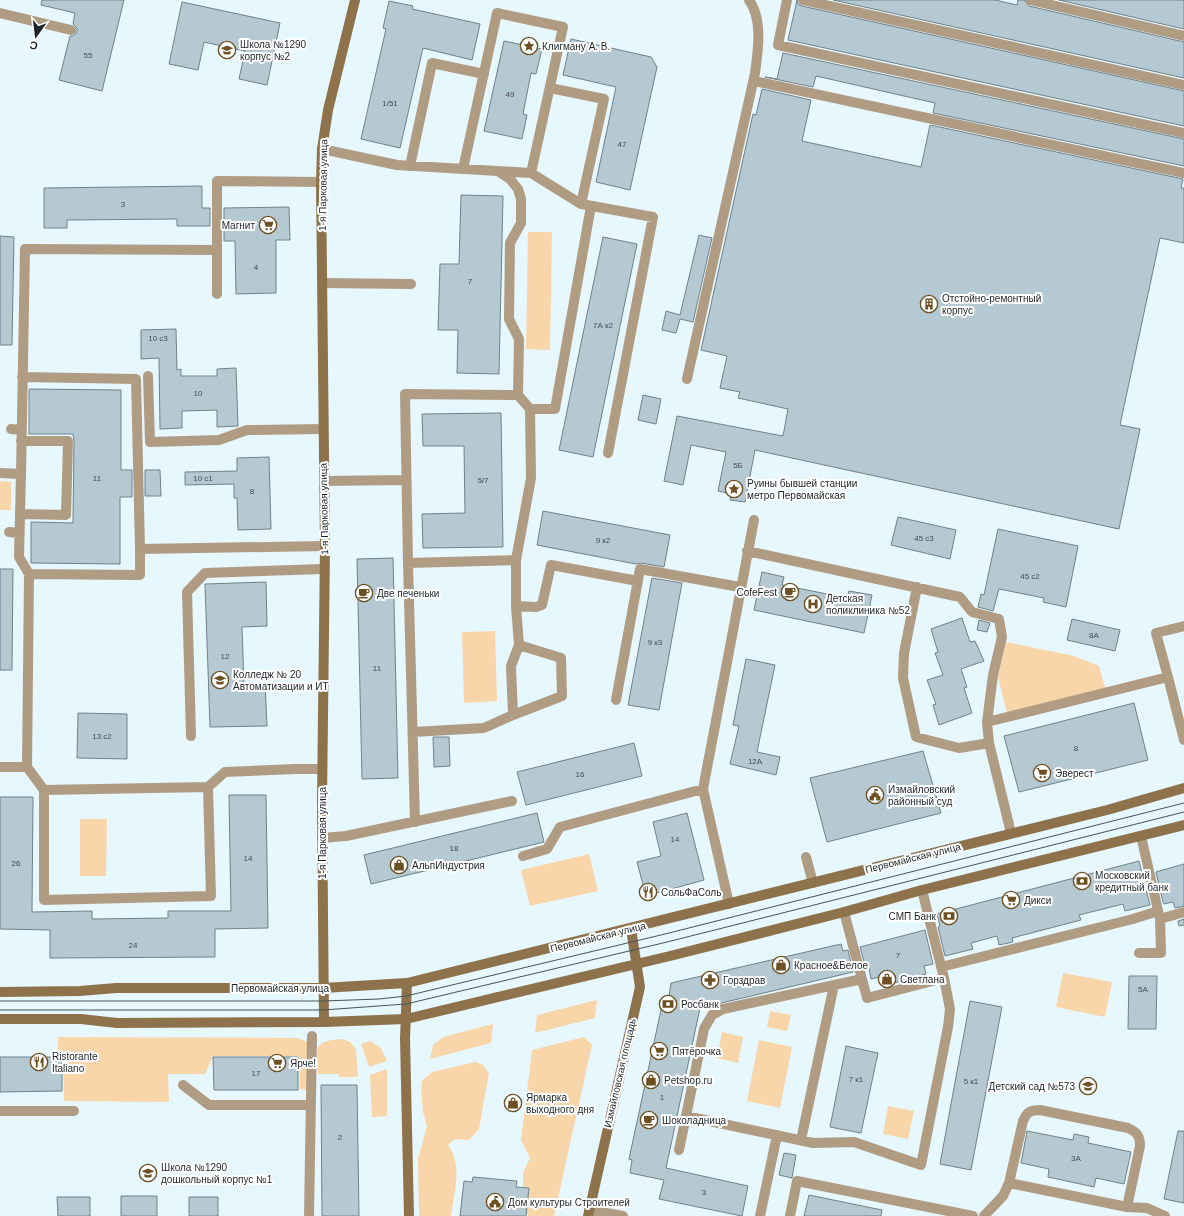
<svg xmlns="http://www.w3.org/2000/svg" width="1184" height="1216" font-family="Helvetica,sans-serif">
<style>
.green{fill:#f9d6a9}
.building{fill:#b5c9d2;stroke:#6f828a}
.lines{fill:none;stroke-linecap:round;stroke-linejoin:round}
.lane{stroke:#b09c82;stroke-width:10}
.street{stroke:#b09c82;stroke-width:10}
.secondary{stroke:#8e724b;stroke-width:10}
.tram{stroke:#495257;stroke-width:1}
.labels{text-anchor:middle;dominant-baseline:central;stroke-width:4;stroke-linejoin:round;paint-order:stroke}
.number-label{font-size:8px;fill:#434d52}
.poi-label{font-size:10px;fill:#1d2428;stroke:#fff;text-anchor:start}
.street-label{font-size:10px;fill:#1d2428;stroke:#fff}
</style>
<rect width="100%" height="100%" fill="#e6f7fe"/>
<path class="green" d="M528,232H552L550,350L526,349Z
M0,481L11,482V510H0Z
M495,631L497,701L464,703L462,632Z
M1006,642L1074,656L1099,666L1105,688L1007,713L998,677Z
M80,819H107L106,876H80Z
M589,854L598,891L530,906L521,870Z
M1063,973L1112,982L1105,1017L1056,1007Z
M597,1000L595,1018L535,1033L537,1015Z
M770,1011L791,1015L787,1031L767,1027Z
M493,1024L491,1043L430,1059L433,1045L443,1037Z
M722,1032L743,1037L738,1063L717,1058Z
M58,1037L298,1038L308,1042L309,1090L300,1089L299,1056H213L205,1074H168L169,1102L64,1101L63,1055H58Z
M584,1037L592,1045L554,1216H528L524,1207L523,1173L530,1158L521,1140L532,1050Z
M343,1039L350,1042L356,1049L358,1077H339L338,1074H318C317,1046 312,1041 343,1039Z
M759,1040L792,1047L780,1108L747,1101Z
M370,1041L381,1048L387,1061L369,1067L361,1044Z
M475,1062L482,1064L489,1073L479,1129L469,1140L455,1139L448,1145C463,1165 454,1193 451,1216H419L418,1159L427,1126L423,1112L421,1090L422,1081L432,1072Z
M387,1069V1116L372,1117L370,1075Z
M888,1106L914,1111L908,1139L883,1134Z"/>
<path class="building" d="M42,0H124L102,91L59,80L70,36H73L77,32V28L73,24L75,13L41,5Z
M797,0L798,4L802,6L1184,91V126L788,40Z
M833,0H995L1017,5L1018,0H1024L1029,6L1184,42V78Z
M1059,0H1184V29Z
M389,1L413,6L412,9L480,24L472,60L423,48L400,148L361,139L386,29L383,28Z
M182,2L280,23L267,85L239,79L245,51L204,42L198,70L169,64Z
M571,39L651,57L657,67L630,190L596,182L616,87L563,75Z
M504,41L542,49L536,74L531,73L523,114L527,115L522,139L484,131Z
M783,53L1184,139V166L933,113L935,103L816,76L813,87L765,77L777,79Z
M762,89L811,100L802,141L921,167L930,125L1183,179L1181,188H1184V243L1160,238L1120,425L1140,429L1119,529L755,450L745,502L730,500L732,494L718,491L726,452L691,445L683,485L664,481L677,416L783,436L788,409L738,398L740,392L720,388L727,356L701,350L753,114L756,115Z
M202,186V208H210V226H177V219L67,220V228H44V188Z
M461,195L503,196L499,374L457,373L458,330H438L440,264H459Z
M289,207L290,240H276V293L236,294L235,241H224V208Z
M699,235L712,238L693,322L680,319L676,333L662,330L666,311L680,315Z
M0,236L14,237L12,345H0Z
M603,237L637,244L593,457L559,450Z
M176,329L177,370L181,369V376H217V369L236,368L238,426L217,427V410L182,411V428L160,429L159,358L141,359V330Z
M29,389L121,390V470H132V497H120V564L31,563V522L73,523L74,441L73,434H29Z
M643,395L661,399L656,424L638,420Z
M501,413L503,547L423,548L422,514L465,513L464,446H423L422,414Z
M269,457L271,529L238,530L237,498H234V484L185,485V472L237,471V458Z
M145,470H160L161,496H145Z
M543,511L670,535L664,567L641,563L636,564L537,545Z
M898,517L956,530L950,559L891,545Z
M998,529L1078,546L1066,607L1043,602L1044,598L999,589L993,611L978,607L981,594L984,595Z
M393,558L398,778L362,779L357,559Z
M0,569H13L12,670H0Z
M762,572L784,577L782,585L847,598L849,591L872,595L864,633L754,610Z
M652,578L682,583L659,710L628,705Z
M266,582L267,626L242,627L244,685L265,684L267,726L210,727L205,584Z
M962,618L970,642L975,641L984,661L961,669L967,687L964,688L972,713L939,725L933,705L936,704L927,680L943,675L935,653L938,652L931,629Z
M1072,619L1120,630L1115,651L1067,640Z
M979,620L990,623L987,632L977,630Z
M746,659L775,665L757,752L780,757L776,775L730,764L739,726L733,725Z
M1134,703L1148,760L1019,792L1004,736Z
M78,713L127,714V759L77,758Z
M433,737H449L450,766L434,767Z
M634,743L642,776L526,805L517,772Z
M923,751L941,813L827,842L810,778Z
M229,795H266L268,928L215,929V957L50,958V930L0,929V797H33L32,912L92,911V919L168,918V911H231Z
M537,813L544,842L371,884L364,855Z
M687,813L704,880L646,896L637,862L661,856L653,822Z
M1139,861L1150,905L1125,911L1123,904L1079,915L1081,920L1012,938L1013,942L999,945L997,936L971,943L973,949L945,956L938,927L940,926L937,914Z
M1184,864V906L1175,908L1173,902L1164,904L1163,902L1156,872Z
M1184,919V925L1179,926L1178,921Z
M925,930L933,964L924,966L926,974L883,986L880,977L871,979L869,968L866,969L860,947Z
M841,944L843,951L848,950L853,972L700,1008L666,1168L748,1186L742,1216L659,1199L664,1180L630,1173L632,1160L629,1159L664,996L669,997L671,983Z
M1129,976H1157L1156,1029H1128Z
M970,1001L1002,1007L971,1170L940,1164Z
M846,1046L878,1053L861,1133L830,1127Z
M0,1057H62V1091L0,1092Z
M213,1057H298V1090H214Z
M321,1085H357L359,1216H322Z
M1027,1131L1073,1140L1074,1134L1089,1137L1088,1143L1131,1152L1124,1184L1096,1178L1094,1187L1048,1177L1049,1169L1021,1163Z
M1178,1131H1184V1203L1164,1199Z
M784,1153L796,1155L792,1178L779,1175Z
M473,1177L517,1181L516,1187L529,1188L526,1216H460L464,1181L472,1182Z
M809,1195L882,1210L881,1216H804Z
M121,1196H157V1216H121Z
M57,1197H90V1216H58Z
M189,1197H218V1216H189Z"/>
<g class="lines">
<path class="lane" d="M787,0L778,45L1184,133
M803,0L1184,85
M1030,0L1184,36
M0,13L71,30
M754,81L1184,173
M550,88L604,99L581,204
M322,149L397,165L531,173L581,204L653,217L608,453
M410,166L432,63L484,74
M463,169L497,13L563,27L531,173
M498,171L510,179L518,189L521,199V223L510,243L509,319L519,339L518,395L530,409L531,478L516,560L408,563L405,394L518,395
M322,283L411,284
M217,294V181L321,182
M148,376L150,442L219,440L247,430L323,429
M22,377L136,379L140,549
M687,379L755,73C758,51 763,19 749,0
M530,409H555L591,206
M11,429L21,430
M0,473L21,474L19,557L29,574L27,767H0
M21,474L25,249L217,250
M324,481L406,480
M20,514L66,515L68,441H21
M9,532L19,533
M747,551L960,597L972,612L999,619L1002,637L993,675L987,722
M516,560V606L536,607L542,605L551,565L638,581
M408,563L415,822
M29,574L140,575V549L325,546
M917,587L904,653L903,678L916,737L959,748L989,743
M1168,677L1156,633L1184,626
M616,700L640,569L740,587
M513,715L562,696L561,658L519,645L516,606
M413,732L484,728L513,715L511,666L519,645
M191,736L187,592L205,573L324,569
M27,767L44,790V900L211,896L208,787
M44,790L208,787L225,772L295,769H322
M1011,833L989,743L987,722L1168,677L1184,740
M1141,836L1160,919L1184,912
M322,838L346,836L512,801
M523,856L547,849L560,827L703,789
M806,857L813,883
M729,904L703,789L754,520
M844,912L867,998L944,978L922,890
M1139,953H1161L1160,919
M941,967L1133,919L1158,911
M183,1085L209,1105H311
M0,1111H74
M686,1116L813,1143L854,1142L921,1165L948,1027L950,1009L944,978
M801,1140L834,985
M679,1150L704,1029L712,1015L723,1009L862,979
M1127,1207L1147,1208L1165,1216
M309,1216L312,1036
M760,1216L777,1135
M790,1216L797,1181L973,1216
M984,1216L1003,1196L1009,1183L1023,1121C1027,1112 1030,1110 1040,1110L1128,1128C1137,1132 1140,1136 1140,1146L1127,1207L1009,1183"/>
<path class="street" d="M589,1210L623,1216"/>
<path class="secondary" d="M407,983L405,1039L409,1216
M0,992L80,991L116,988H323L407,983L1107,810L1184,788
M0,1019H81L117,1023L324,1022L406,1019L670,956L844,912L922,890L1184,825
M324,1022L322,801L325,546L321,182L322,149L328,110L355,0
M588,1216L640,987L631,929"/>
<path class="tram" d="M0,1001H323L379,999L406,996L665,934L1184,803
M0,1010H323L406,1004L667,942L1184,812"/>
</g>
<defs>
<symbol id="sight-ring" viewBox="-11 -11 22 22"><circle r="9.5" fill="#fff" stroke="#6e5025" stroke-width="1.5"/><path d="M0-6L1.8-2.2L6-1.7L2.9 1.2L3.7 5.4L0 3.3L-3.7 5.4L-2.9 1.2L-6-1.7L-1.8-2.2Z" fill="#6e5025"/></symbol>
<symbol id="school-ring" viewBox="-11 -11 22 22"><circle r="9.5" fill="#fff" stroke="#6e5025" stroke-width="1.5"/><path d="M0-5L7-2L0 1L-7-2ZM-4 1L0 2.5L4 1V4Q0 6-4 4Z" fill="#6e5025"/></symbol>
<symbol id="supermarket-ring" viewBox="-11 -11 22 22"><circle r="9.5" fill="#fff" stroke="#6e5025" stroke-width="1.5"/><path d="M-6-5.5h2.5l.6 2H6L4.5 2H-2.5L-4.4-4H-6ZM-1.5 3.2a1.3 1.3 0 1 0 .1 0ZM3 3.2a1.3 1.3 0 1 0 .1 0Z" fill="#6e5025"/></symbol>
<symbol id="building-ring" viewBox="-11 -11 22 22"><circle r="9.5" fill="#fff" stroke="#6e5025" stroke-width="1.5"/><path d="M-4-6H4V6H1V3H-1V6H-4ZM-2.5-4.3h1.7v1.8h-1.7ZM.8-4.3h1.7v1.8H.8ZM-2.5-1h1.7V.8h-1.7ZM.8-1h1.7V.8H.8Z" fill="#6e5025"/></symbol>
<symbol id="cafe-ring" viewBox="-11 -11 22 22"><circle r="9.5" fill="#fff" stroke="#6e5025" stroke-width="1.5"/><path d="M-5.5-4.5H6V0H3Q3 3.5 0 3.5H-2.5Q-5.5 3.5-5.5 0ZM3-3.2v2h1.7v-2ZM-6 4.5H4V6H-6Z" fill="#6e5025"/></symbol>
<symbol id="hospital-ring" viewBox="-11 -11 22 22"><circle r="9.5" fill="#fff" stroke="#6e5025" stroke-width="1.5"/><path d="M-5-5h3v3.5h4V-5h3V5h-3V1.5h-4V5h-3Z" fill="#6e5025"/></symbol>
<symbol id="university-ring" viewBox="-11 -11 22 22"><circle r="9.5" fill="#fff" stroke="#6e5025" stroke-width="1.5"/><path d="M0-5L7-2L0 1L-7-2ZM-4 1L0 2.5L4 1V4Q0 6-4 4Z" fill="#6e5025"/></symbol>
<symbol id="civic-ring" viewBox="-11 -11 22 22"><circle r="9.5" fill="#fff" stroke="#6e5025" stroke-width="1.5"/><path d="M-.6-6.5H3V-4.5H.6V-3L4-1V1h2V6H-6V1h2V-1L-.6-3ZM-1.2 2.5V6h2.4V2.5Z" fill="#6e5025"/></symbol>
<symbol id="shop-ring" viewBox="-11 -11 22 22"><circle r="9.5" fill="#fff" stroke="#6e5025" stroke-width="1.5"/><path d="M-5-2.5h2.3a2.7 3.5 0 0 1 5.4 0H5L5.5 6h-11ZM-1.5-2.5h3a1.5 2.3 0 0 0-3 0Z" fill="#6e5025"/></symbol>
<symbol id="bank-ring" viewBox="-11 -11 22 22"><circle r="9.5" fill="#fff" stroke="#6e5025" stroke-width="1.5"/><path d="M-6-4H6V4H-6ZM0-2.3a2.3 2.3 0 1 0 0 4.6a2.3 2.3 0 1 0 0-4.6Z" fill="#6e5025"/></symbol>
<symbol id="restaurant-ring" viewBox="-11 -11 22 22"><circle r="9.5" fill="#fff" stroke="#6e5025" stroke-width="1.5"/><path d="M-5-6h1v4h1v-4h1v4h1v-4h1v5L-1.5 .5V6h-2V.5L-5-1ZM5-6V6H3V1.5H1.5Q1.5-4 5-6Z" fill="#6e5025"/></symbol>
<symbol id="pharmacy-ring" viewBox="-11 -11 22 22"><circle r="9.5" fill="#fff" stroke="#6e5025" stroke-width="1.5"/><path d="M-2-6h4v4h4v4h-4v4h-4v-4h-4v-4h4Z" fill="#6e5025"/></symbol>
</defs>
<g fill-rule="evenodd">
<use href="#sight-ring" x="519" y="36" width="20" height="20"/>
<use href="#school-ring" x="217" y="40" width="20" height="20"/>
<use href="#supermarket-ring" x="258" y="215" width="20" height="20"/>
<use href="#building-ring" x="919" y="294" width="20" height="20"/>
<use href="#sight-ring" x="724" y="479" width="20" height="20"/>
<use href="#cafe-ring" x="780" y="582" width="20" height="20"/>
<use href="#cafe-ring" x="354" y="583" width="20" height="20"/>
<use href="#hospital-ring" x="803" y="594" width="20" height="20"/>
<use href="#university-ring" x="210" y="670" width="20" height="20"/>
<use href="#supermarket-ring" x="1032" y="763" width="20" height="20"/>
<use href="#civic-ring" x="865" y="785" width="20" height="20"/>
<use href="#shop-ring" x="389" y="855" width="20" height="20"/>
<use href="#bank-ring" x="1072" y="871" width="20" height="20"/>
<use href="#restaurant-ring" x="638" y="882" width="20" height="20"/>
<use href="#supermarket-ring" x="1001" y="890" width="20" height="20"/>
<use href="#bank-ring" x="939" y="906" width="20" height="20"/>
<use href="#shop-ring" x="771" y="955" width="20" height="20"/>
<use href="#shop-ring" x="877" y="969" width="20" height="20"/>
<use href="#pharmacy-ring" x="700" y="970" width="20" height="20"/>
<use href="#bank-ring" x="658" y="994" width="20" height="20"/>
<use href="#supermarket-ring" x="649" y="1041" width="20" height="20"/>
<use href="#restaurant-ring" x="29" y="1052" width="20" height="20"/>
<use href="#supermarket-ring" x="267" y="1053" width="20" height="20"/>
<use href="#shop-ring" x="641" y="1070" width="20" height="20"/>
<use href="#school-ring" x="1078" y="1076" width="20" height="20"/>
<use href="#shop-ring" x="503" y="1093" width="20" height="20"/>
<use href="#cafe-ring" x="639" y="1110" width="20" height="20"/>
<use href="#school-ring" x="138" y="1163" width="20" height="20"/>
<use href="#civic-ring" x="485" y="1192" width="20" height="20"/>
</g>
<g class="labels">
<g class="number-label">
<text x="88" y="55">55</text>
<text x="510" y="94">49</text>
<text x="390" y="103">1/51</text>
<text x="622" y="144">47</text>
<text x="123" y="204">3</text>
<text x="256" y="267">4</text>
<text x="470" y="281">7</text>
<text x="603" y="325">7А к2</text>
<text x="158" y="338">10 с3</text>
<text x="198" y="393">10</text>
<text x="738" y="465">5Б</text>
<text x="97" y="478">11</text>
<text x="203" y="478">10 с1</text>
<text x="483" y="480">5/7</text>
<text x="252" y="491">8</text>
<text x="924" y="538">45 с3</text>
<text x="603" y="540">9 к2</text>
<text x="1030" y="576">45 с2</text>
<text x="1094" y="635">8А</text>
<text x="655" y="642">9 к3</text>
<text x="225" y="656">12</text>
<text x="377" y="668">11</text>
<text x="102" y="736">13 с2</text>
<text x="1076" y="748">8</text>
<text x="755" y="761">12А</text>
<text x="580" y="774">16</text>
<text x="675" y="839">14</text>
<text x="454" y="848">18</text>
<text x="248" y="858">14</text>
<text x="16" y="863">26</text>
<text x="133" y="945">24</text>
<text x="898" y="955">7</text>
<text x="1143" y="989">5А</text>
<text x="256" y="1073">17</text>
<text x="856" y="1079">7 к1</text>
<text x="971" y="1081">5 к1</text>
<text x="662" y="1097">1</text>
<text x="340" y="1137">2</text>
<text x="1076" y="1158">3А</text>
<text x="704" y="1192">3</text>
</g>
<g class="poi-label">
<text x="240" y="44">Школа №1290<tspan x="240" dy="12">корпус №2</tspan></text>
<text x="542" y="46">Клигману А. В.</text>
<text x="255" y="225" text-anchor="end">Магнит</text>
<text x="942" y="298">Отстойно-ремонтный<tspan x="942" dy="12">корпус</tspan></text>
<text x="747" y="483">Руины бывшей станции<tspan x="747" dy="12">метро Первомайская</tspan></text>
<text x="777" y="592" text-anchor="end">CofeFest</text>
<text x="377" y="593">Две печеньки</text>
<text x="826" y="598">Детская<tspan x="826" dy="12">поликлиника №52</tspan></text>
<text x="233" y="674">Колледж № 20<tspan x="233" dy="12">Автоматизации и ИТ</tspan></text>
<text x="1055" y="773">Эверест</text>
<text x="888" y="789">Измайловский<tspan x="888" dy="12">районный суд</tspan></text>
<text x="412" y="865">АльпИндустрия</text>
<text x="1095" y="875">Московский<tspan x="1095" dy="12">кредитный банк</tspan></text>
<text x="661" y="892">СольФаСоль</text>
<text x="1024" y="900">Дикси</text>
<text x="936" y="916" text-anchor="end">СМП Банк</text>
<text x="794" y="965">Красное&amp;Белое</text>
<text x="900" y="979">Светлана</text>
<text x="723" y="980">Горздрав</text>
<text x="681" y="1004">Росбанк</text>
<text x="672" y="1051">Пятёрочка</text>
<text x="52" y="1056">Ristorante<tspan x="52" dy="12">Italiano</tspan></text>
<text x="290" y="1063">Ярче!</text>
<text x="664" y="1080">Petshop.ru</text>
<text x="1075" y="1086" text-anchor="end">Детский сад №573</text>
<text x="526" y="1097">Ярмарка<tspan x="526" dy="12">выходного дня</tspan></text>
<text x="662" y="1120">Шоколадница</text>
<text x="161" y="1167">Школа №1290<tspan x="161" dy="12">дошкольный корпус №1</tspan></text>
<text x="508" y="1202">Дом культуры Строителей</text>
</g>
<g class="street-label">
<text transform="translate(323 185) rotate(-89)">1-я Парковая улица</text>
<text transform="translate(324 509) rotate(-91)">1-я Парковая улица</text>
<text transform="translate(322 833) rotate(-90)">1-я Парковая улица</text>
<text transform="translate(913 858) rotate(-14)">Первомайская улица</text>
<text transform="translate(598 937) rotate(-14)">Первомайская улица</text>
<text x="280" y="988">Первомайская улица</text>
<text transform="translate(620 1073) rotate(-77)">Измайловская площадь</text>
</g>
</g>
<g transform="translate(36 36) rotate(194)" stroke="#ffffff" stroke-width="3" paint-order="stroke">
<path d="M0-3L7 15L0 10L-7 15Z" fill="#1d2428"/>
<text y="-6" font-size="11" font-weight="bold" text-anchor="middle" fill="#1d2428">С</text>
</g>
</svg>
